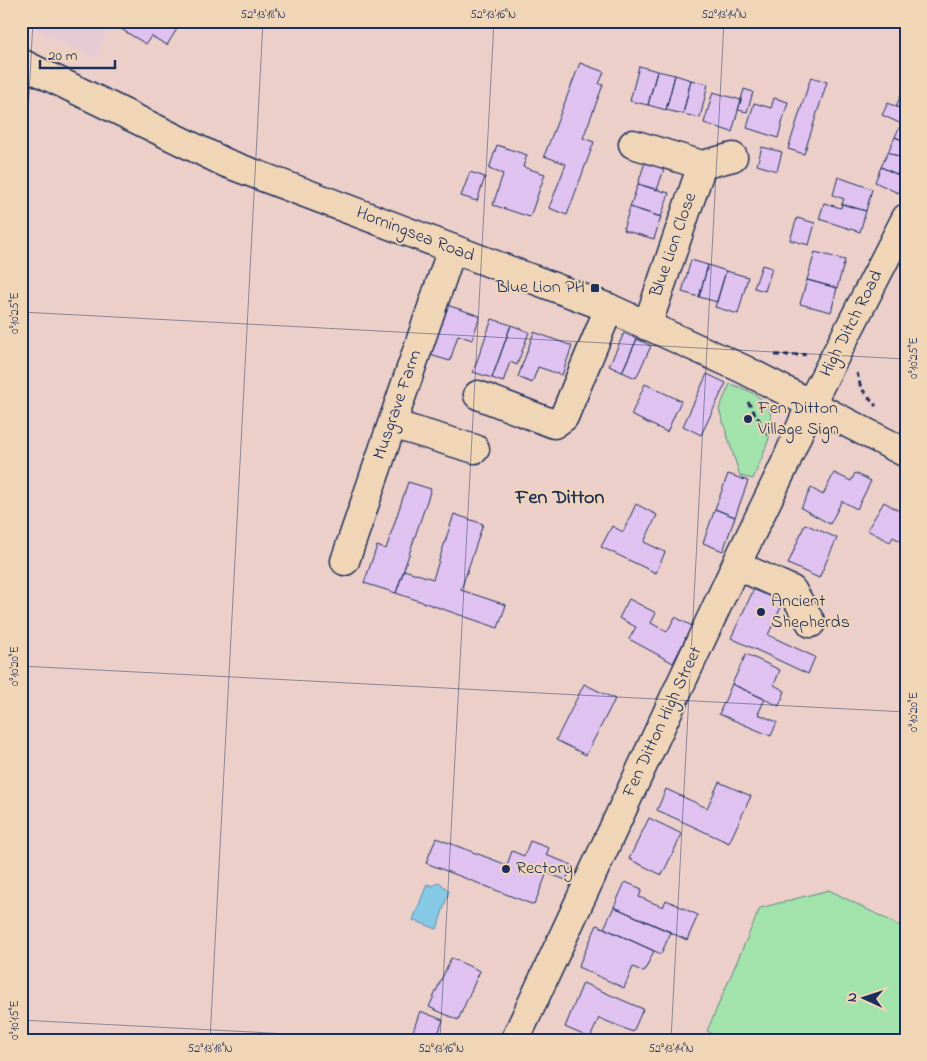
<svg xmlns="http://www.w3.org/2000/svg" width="927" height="1061" font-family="'Indie Flower',sans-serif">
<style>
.built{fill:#e7cbd4}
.green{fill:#a2e2ab;stroke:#5e8884}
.water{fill:#84cae5;stroke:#5a8caf}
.building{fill:#dfc2f0;stroke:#1b2f5e}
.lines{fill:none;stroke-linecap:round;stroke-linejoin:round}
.minor-casing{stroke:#1b2f5e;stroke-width:31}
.major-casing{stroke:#1b2f5e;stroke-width:31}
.path{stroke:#1b2f5e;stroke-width:3;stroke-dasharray:5 4;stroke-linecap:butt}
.minor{stroke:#f0d5b7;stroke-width:28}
.major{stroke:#f0d5b7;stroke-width:28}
.ticks{fill:none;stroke:#1b2f5e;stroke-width:1;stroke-opacity:0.45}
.poi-dot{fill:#1b2f5e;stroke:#f0d5b7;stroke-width:2}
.labels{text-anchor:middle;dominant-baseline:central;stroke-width:4;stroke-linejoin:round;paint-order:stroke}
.street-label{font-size:18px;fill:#1b2f5e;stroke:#f0d5b7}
.poi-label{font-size:18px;fill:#1b2f5e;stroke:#f0d5b7;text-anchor:start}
.quarter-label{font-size:20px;font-weight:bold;fill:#1b2f5e;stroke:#f0d5b7}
.neatline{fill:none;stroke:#1b2f5e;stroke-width:2}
.ticks-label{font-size:12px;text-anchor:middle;fill:#1b2f5e}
</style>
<rect width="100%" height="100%" fill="#ebcfc8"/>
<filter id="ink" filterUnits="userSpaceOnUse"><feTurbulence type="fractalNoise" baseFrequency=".02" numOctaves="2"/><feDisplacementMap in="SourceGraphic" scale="10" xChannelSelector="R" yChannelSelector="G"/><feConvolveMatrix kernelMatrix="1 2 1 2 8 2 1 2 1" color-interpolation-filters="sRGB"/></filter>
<g filter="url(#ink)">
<path class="built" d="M21,21H111L96,58L21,23Z"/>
<path class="green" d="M730,384C792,402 771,434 753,479L740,476L719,409Z
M829,890L906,929V1040H724L707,1031L760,908Z"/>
<path class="water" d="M439,882L449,891L437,929L413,920L427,884L433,886Z"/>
<path class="building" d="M119,21H165L177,29L167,45L151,36L146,44L116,26Z
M580,63L604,72L599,84L603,85L583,138L594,142L567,215L549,208L566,164L544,156Z
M639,66L657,71L648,105L630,101Z
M657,71L675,75L666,110L648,105Z
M675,75L691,80L683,114L666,110Z
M811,77L827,82L804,154L788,149Z
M691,80L708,84L700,118L683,114Z
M905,87H906V111L896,106Z
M744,89L753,92L747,112L738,110Z
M713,92L741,100L732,132L704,123Z
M774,98L788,102L778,138L747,128L754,103L771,108Z
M888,103L906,111V126L882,115Z
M901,124L906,126V142L895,137Z
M895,137L906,142V160L888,152Z
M497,145L527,155L523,167L545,174L530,217L493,205L503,174L489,169Z
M762,147L782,152L777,171L757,165Z
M888,152L906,160L905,178L881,167Z
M646,159L665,166L657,190L638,184Z
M881,167L905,178L898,193L875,182Z
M470,172L485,177L477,201L461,196Z
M838,177L872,189L866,211L842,204L844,199L833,195Z
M638,184L669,193L661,217L630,207Z
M824,203L841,208L842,204L866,211L860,232L819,219Z
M630,207L661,217L654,239L623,230Z
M797,218L815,223L809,245L790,240Z
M815,252L845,260L837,288L807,280Z
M691,260L708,265L699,297L682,292Z
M708,265L726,271L717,302L699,297Z
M762,265L772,268L765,291L754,288Z
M726,271L748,277L738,314L715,307Z
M807,280L837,288L831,312L800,304Z
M447,305L480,316L472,340L458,335L450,361L430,355Z
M492,319L511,325L492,378L473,372Z
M511,325L529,332L517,365L510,362L503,382L492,378Z
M534,332L572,346L562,375L538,367L532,383L518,377Z
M624,333L637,339L622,372L609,366Z
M637,339L651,346L636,378L622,372Z
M707,374L726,383L701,435L683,426Z
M645,384L681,401L667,432L631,415Z
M834,473L851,481L855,473L871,481L857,509L842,501L830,524L801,508L811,488L823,495Z
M728,474L748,481L735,517L715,509Z
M408,482L431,489L396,593L364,583L377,546L386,549Z
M884,502L906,515V544L893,537L890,542L867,530Z
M636,504L657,515L644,542L665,552L656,573L601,547L612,526L623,532Z
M715,509L735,517L723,551L703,543Z
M454,514L483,524L461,590L506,605L498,628L396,593L404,570L433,579Z
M805,524L837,538L819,578L788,564Z
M760,576L789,590L768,635L815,657L808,674L731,638Z
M629,599L656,613L651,623L667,632L675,617L692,626L673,663L629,639L636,627L619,618Z
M746,654L780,670L774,685L785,691L779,706L732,684Z
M584,684L615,699L586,755L556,740Z
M732,684L765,699L758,714L777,722L771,736L719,714Z
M719,782L751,796L729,843L657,810L666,789L707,808Z
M649,818L682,834L662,875L629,859Z
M436,838L507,865L512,851L524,856L530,841L549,848L546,855L572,865L566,880L547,873L534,905L426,863Z
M625,882L642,889L639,897L663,907L666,900L698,915L687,940L614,907Z
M614,907L671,932L661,954L604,928Z
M597,925L654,951L644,972L633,967L624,988L578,967Z
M451,958L480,971L458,1020L429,1007Z
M583,983L643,1009L633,1032L599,1018L590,1038L565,1027Z
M420,1011L443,1020L436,1040H410Z"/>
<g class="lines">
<defs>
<path id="minor" d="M633,144L702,165L647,326
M702,165L733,157
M478,395L554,424L564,417L609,308
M392,424L475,449
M345,561L452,249
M736,565L792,590L811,623
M515,1040L736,565L785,464L811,403L906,218"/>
<path id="major" d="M21,63L226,163L609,308L743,369L906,453"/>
</defs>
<use href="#minor" class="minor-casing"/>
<use href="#major" class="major-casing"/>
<path class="path" d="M775,355H802L806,354
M857,373L861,388L876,406
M748,402L768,435"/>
<use href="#minor" class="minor"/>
<use href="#major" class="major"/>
</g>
</g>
<path class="ticks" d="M21,246L33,21M21,312L906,359M21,666L906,712M21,1020L404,1040M210,1040L263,21M440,1040L494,21M671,1040L724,21M901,1040L906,952"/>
<g class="poi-dot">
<rect x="590" y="283" width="10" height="10" rx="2.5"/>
<circle cx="748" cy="419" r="5"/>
<circle cx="761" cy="612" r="5"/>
<circle cx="506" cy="869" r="5"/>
</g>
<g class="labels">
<g class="street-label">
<text transform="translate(415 235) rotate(21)">Horningsea Road</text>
<text transform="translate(674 245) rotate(-71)">Blue Lion Close</text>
<text transform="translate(852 324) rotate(-63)">High Ditch Road</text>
<text transform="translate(398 405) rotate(-71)">Musgrave Farm</text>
<text transform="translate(663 722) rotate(-65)">Fen Ditton High Street</text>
</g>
<g class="poi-label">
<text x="585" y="288" text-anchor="end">Blue Lion PH</text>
<text x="758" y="409">Fen Ditton<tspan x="758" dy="21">Village Sign</tspan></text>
<text x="771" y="602">Ancient<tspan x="771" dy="21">Shepherds</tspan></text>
<text x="516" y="869">Rectory</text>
</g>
<g class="quarter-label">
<text x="560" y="498">Fen Ditton</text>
</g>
</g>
<rect width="927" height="1061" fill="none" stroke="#f0d5b7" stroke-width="55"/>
<g transform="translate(864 998) rotate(273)" stroke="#f0d5b7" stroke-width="4" paint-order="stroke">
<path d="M0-4L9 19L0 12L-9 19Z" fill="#1b2f5e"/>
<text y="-8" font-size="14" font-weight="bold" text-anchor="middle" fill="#1b2f5e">N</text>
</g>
<path d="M40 60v8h75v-8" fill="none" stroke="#1b2f5e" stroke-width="2.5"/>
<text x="48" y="60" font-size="15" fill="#1b2f5e" stroke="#f0d5b7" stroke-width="4" paint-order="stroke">20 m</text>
<rect x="28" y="28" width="872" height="1006" class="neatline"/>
<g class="ticks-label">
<text x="263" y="18">52°13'18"N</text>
<text x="493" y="18">52°13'16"N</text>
<text x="724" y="18">52°13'14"N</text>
<text transform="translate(14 313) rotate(-90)" y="4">0°10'25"E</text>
<text transform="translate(913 358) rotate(-90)" y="4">0°10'25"E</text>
<text transform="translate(14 666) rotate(-90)" y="4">0°10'20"E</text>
<text transform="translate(913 712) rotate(-90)" y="4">0°10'20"E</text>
<text transform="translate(14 1020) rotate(-90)" y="4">0°10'15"E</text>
<text x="210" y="1052">52°13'18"N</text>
<text x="441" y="1052">52°13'16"N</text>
<text x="671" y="1052">52°13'14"N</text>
</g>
</svg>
